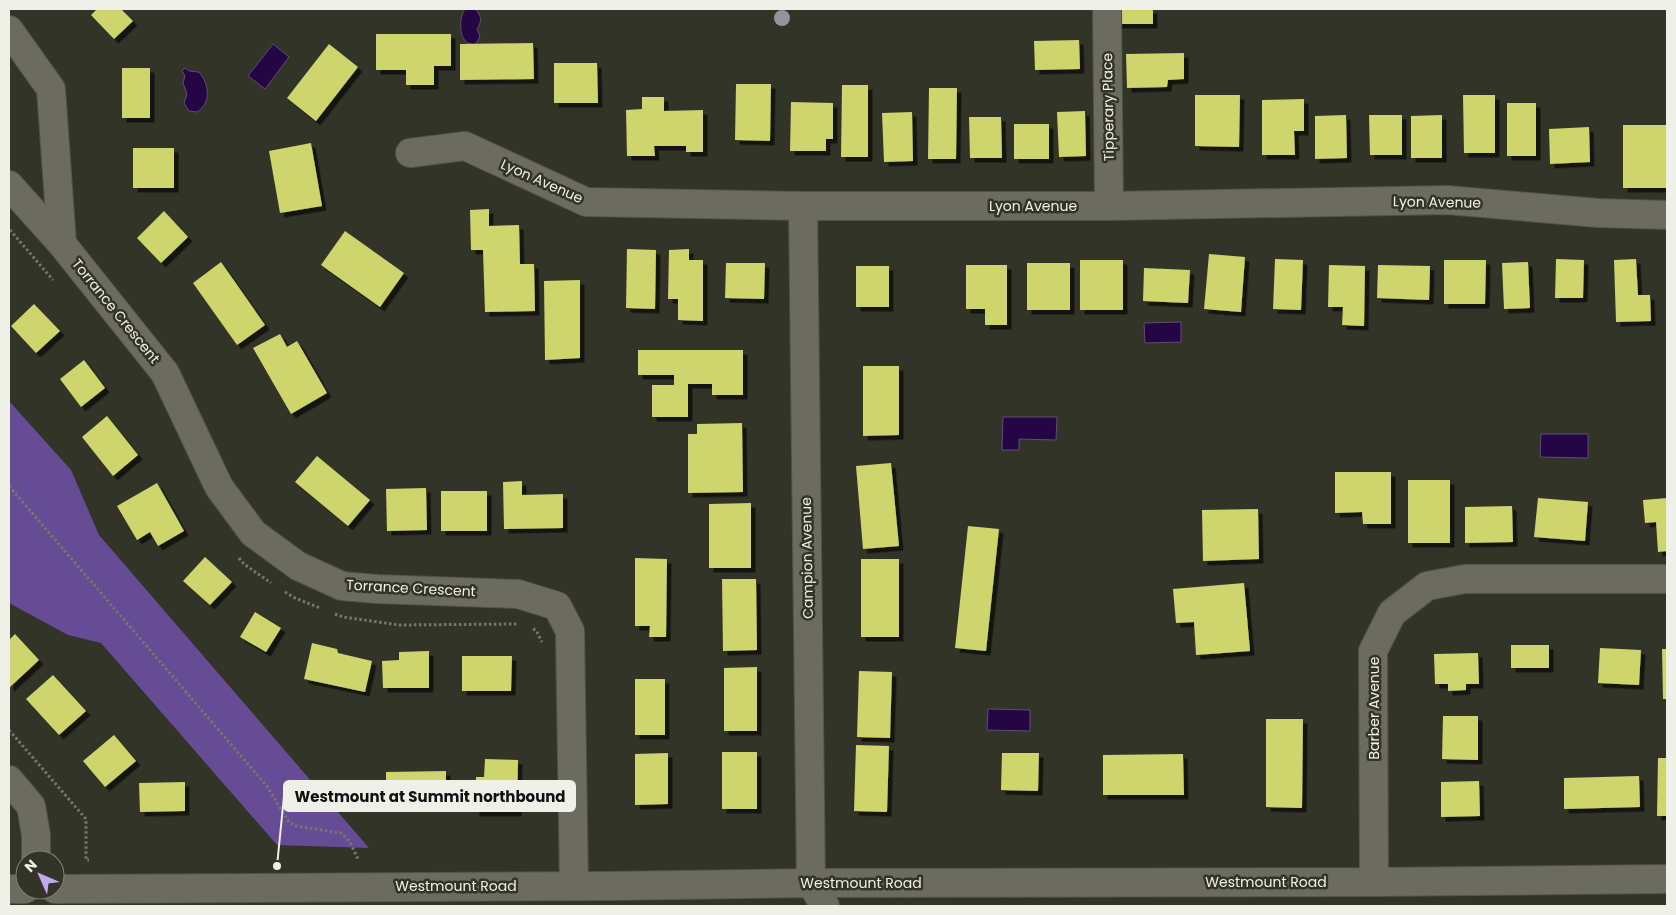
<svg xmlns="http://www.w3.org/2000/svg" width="1676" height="915" font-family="Poppins,sans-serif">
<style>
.green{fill:#664b95}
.water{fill:#230643;stroke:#604c74}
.building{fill:#cdd56c;filter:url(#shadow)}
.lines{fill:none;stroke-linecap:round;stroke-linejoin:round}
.minor-casing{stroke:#515348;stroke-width:30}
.path{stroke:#76776c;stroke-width:3;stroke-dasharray:2.5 2.5;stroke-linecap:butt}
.minor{stroke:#6b6c5f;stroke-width:28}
.tree{fill:#959299}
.labels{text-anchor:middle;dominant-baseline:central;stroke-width:5;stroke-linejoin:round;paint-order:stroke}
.street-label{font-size:14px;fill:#eff0e8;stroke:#333428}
.leader{fill:none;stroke:#eff0e8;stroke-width:2}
.callout-dot{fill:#eff0e8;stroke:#333428;stroke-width:2}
.callout{fill:#eff0e8;stroke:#eff0e8;stroke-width:2}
.callout-label{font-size:15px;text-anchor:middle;font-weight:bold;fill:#111}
</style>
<defs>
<filter id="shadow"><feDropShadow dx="4.5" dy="4.5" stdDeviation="0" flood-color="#0009"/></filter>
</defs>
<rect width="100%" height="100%" fill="#333428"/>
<path class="green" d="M9,401L71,470L99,535L369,848L277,845L101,643L68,635L9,603Z"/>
<path class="water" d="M465,9H475C482,16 482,21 477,29L480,36L476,44C458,47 458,19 465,9Z
M273,44L289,57L265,89L248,76Z
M185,68L189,71L199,72C209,84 212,102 197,112L189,111L184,103L187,94L183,83L185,76L182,71Z
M1181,322V342L1145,343L1144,323Z
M1003,417H1057L1056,440L1019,439V450H1002Z
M1541,434H1588V458L1540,457Z
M988,709L1030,710V731L987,730Z"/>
<path class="building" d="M97,9H121L133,21L114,39L91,15Z
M1118,9H1153V24H1117Z
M376,34H451V66H434V85H406V70H376Z
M1079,40L1080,69L1035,70L1034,41Z
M533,43L534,79L460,80V44Z
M329,44L358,67L316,121L287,98Z
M1184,53V79L1168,80L1167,87L1127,88L1126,54Z
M554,63H597L598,103H554Z
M122,68H150V118H122Z
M736,84H771L770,141L735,140Z
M842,85H868V157H841Z
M929,88H957L956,159H928Z
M1195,95H1240L1239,147L1195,146Z
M1463,95H1495V153H1464Z
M642,97H664V111L703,110V152H686V146H654L655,156H627L626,110L642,109Z
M1304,99V131H1294L1295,155H1262V100Z
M791,102L833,103V139H826V151H790Z
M1507,103H1536V156H1507Z
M1085,111L1086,156L1059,157L1057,112Z
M912,112L913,161L884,162L882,113Z
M1346,115L1347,158L1315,159V116Z
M1369,115H1402V155H1370Z
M1442,115V158H1411V116Z
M969,117H1001L1002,158H970Z
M1014,124H1049V159H1014Z
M1623,125H1667V188H1623Z
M1589,127L1590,162L1550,164L1549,129Z
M311,143L322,206L280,213L269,151Z
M133,148H174V188H133Z
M489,209V226L519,225L520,264H534L535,311L485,312L483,250H471L470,210Z
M164,211L188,237L161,263L137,238Z
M345,231L404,273L380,307L321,265Z
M627,249L656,250L655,309L626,308Z
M689,249V260H703V321L678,320V299H668L669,250Z
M1209,254L1245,257L1241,312L1204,309Z
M1275,259L1303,260L1301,310L1273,309Z
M1556,259L1584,260L1583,298H1555Z
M1636,259L1638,295H1650L1651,321L1616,322L1614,260Z
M1080,260H1123V310H1080Z
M1444,260H1486L1485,304H1444Z
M221,262L265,325L237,345L193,283Z
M1528,262L1530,308L1504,309L1502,263Z
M726,263H765L764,299L725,298Z
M1027,263H1070V310H1027Z
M966,265H1007V325H985V309H966Z
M1329,265L1365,266L1364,326L1342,325L1343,307H1328Z
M1378,265L1430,266L1429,300L1377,298Z
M856,266H889V307H856Z
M1144,268L1190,270L1188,303L1143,301Z
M580,280V358L545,360L544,281Z
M34,304L60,331L36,353L11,326Z
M280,334L287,347L297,341L327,393L291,414L253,348Z
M638,350H743V395H712V384H688V417H652V385H674V375H638Z
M84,360L105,388L81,407L60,379Z
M863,366H899V435L863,436Z
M107,416L138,455L113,476L82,437Z
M742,423L743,492L688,493V434H697V424Z
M317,456L370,500L348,526L295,482Z
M891,463L899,546L863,549L856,466Z
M1335,472H1391V524H1363L1362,512L1335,513Z
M1408,480H1450V543H1408Z
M522,481V495L563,494V528L504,529L503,482Z
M157,483L184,531L158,546L150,532L137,540L117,506Z
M426,488L427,530L387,531L386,489Z
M441,491H487V531H441Z
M1538,498L1588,502L1585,541L1534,537Z
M1667,498V551L1658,552L1656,522L1645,523L1643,500Z
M751,503V568H709V504Z
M1512,506L1513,542L1465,543V507Z
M1258,509L1259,559L1203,561L1202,510Z
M968,526L999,529L986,651L955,648Z
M205,557L232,582L210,605L183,581Z
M635,558L667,559L666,637H649L650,626H635Z
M861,559H899V637H861Z
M722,579H756L757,650L723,651Z
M1244,583L1250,651L1196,655L1194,622L1176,623L1173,589Z
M255,612L281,628L266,652L240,637Z
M15,634L39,660L9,688V640Z
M312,643L337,649L338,653L372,661L365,692L304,679Z
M1511,645H1549V668H1511Z
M1600,648L1641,650L1639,685L1598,683Z
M1662,649H1667V699H1663Z
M429,651V688H383L382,661L399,660V652Z
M1478,653L1479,684H1466V690L1448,691V684H1435L1434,654Z
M462,656H512L511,691H462Z
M757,667V731H724V668Z
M859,671L892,672L890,738L857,737Z
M53,675L86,711L59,735L26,699Z
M635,679H665V735H635Z
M1443,716H1478V760L1442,759Z
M1266,719H1303L1302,808L1266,807Z
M114,735L136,761L105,787L83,761Z
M856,745L889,746L887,812L854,811Z
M722,752H757V809H722Z
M668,753V804L635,805V754Z
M1002,753H1039L1038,791L1001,790Z
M1183,754L1184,795H1103V755Z
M1658,758H1667V816H1657Z
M485,759L518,760L517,812H475L476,777H484Z
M446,771V805H386V772Z
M1639,776L1640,807L1564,809V778Z
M1479,781L1480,816L1441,817V782Z
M185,782V811L140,812L139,783Z"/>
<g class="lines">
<defs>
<path id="minor" d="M1107,9L1109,206
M9,30L51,89L62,244
M410,153L465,146L586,202L803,206H1109L1447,200L1598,213L1667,215
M9,185L62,244L165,373L219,487L253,533L298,566L342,586L377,589L518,594L557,606L570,631L574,886
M803,206L811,883L825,906
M9,780L31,806L36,835V860
M1374,882L1373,651L1392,613L1427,586L1465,579H1667
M9,889H25
M55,889L608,886L811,883L1374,882L1667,879"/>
</defs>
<use href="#minor" class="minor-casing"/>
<path class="path" d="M10,230L53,280
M9,486L266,785L289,822L296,826L341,833L350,842L358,859
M239,558L244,564L271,583
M285,592L295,598L320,608
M335,614L343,617L399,625L518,624
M533,629L536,630L542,642
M9,730L86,819V860H89"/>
<use href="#minor" class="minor"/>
</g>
<circle class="tree" cx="782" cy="18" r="8"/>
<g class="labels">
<g class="street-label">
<text transform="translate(1108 107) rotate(-91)">Tipperary Place</text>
<text transform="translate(542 181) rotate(24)">Lyon Avenue</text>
<text transform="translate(1437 202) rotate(1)">Lyon Avenue</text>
<text x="1033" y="206">Lyon Avenue</text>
<text transform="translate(116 311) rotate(51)">Torrance Crescent</text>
<text transform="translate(807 558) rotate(-91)">Campion Avenue</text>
<text transform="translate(411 588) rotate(3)">Torrance Crescent</text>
<text transform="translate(1374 708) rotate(-90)">Barber Avenue</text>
<text x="1266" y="882">Westmount Road</text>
<text x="861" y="883">Westmount Road</text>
<text x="456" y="886">Westmount Road</text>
</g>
</g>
<path class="leader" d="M277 866L284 796"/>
<circle class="callout-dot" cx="277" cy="866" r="5"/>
<rect class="callout" x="284" y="781" width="291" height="30" rx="5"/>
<g class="callout-label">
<text x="430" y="802">Westmount at Summit northbound</text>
</g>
<rect width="1676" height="915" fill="none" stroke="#eff0e8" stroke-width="20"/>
<g transform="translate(40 875) rotate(315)"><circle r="24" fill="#333428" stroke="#7e7f75"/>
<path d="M0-4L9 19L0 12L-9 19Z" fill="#c0a8f3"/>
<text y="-8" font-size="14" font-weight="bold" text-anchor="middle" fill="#eff0e8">N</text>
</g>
</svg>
